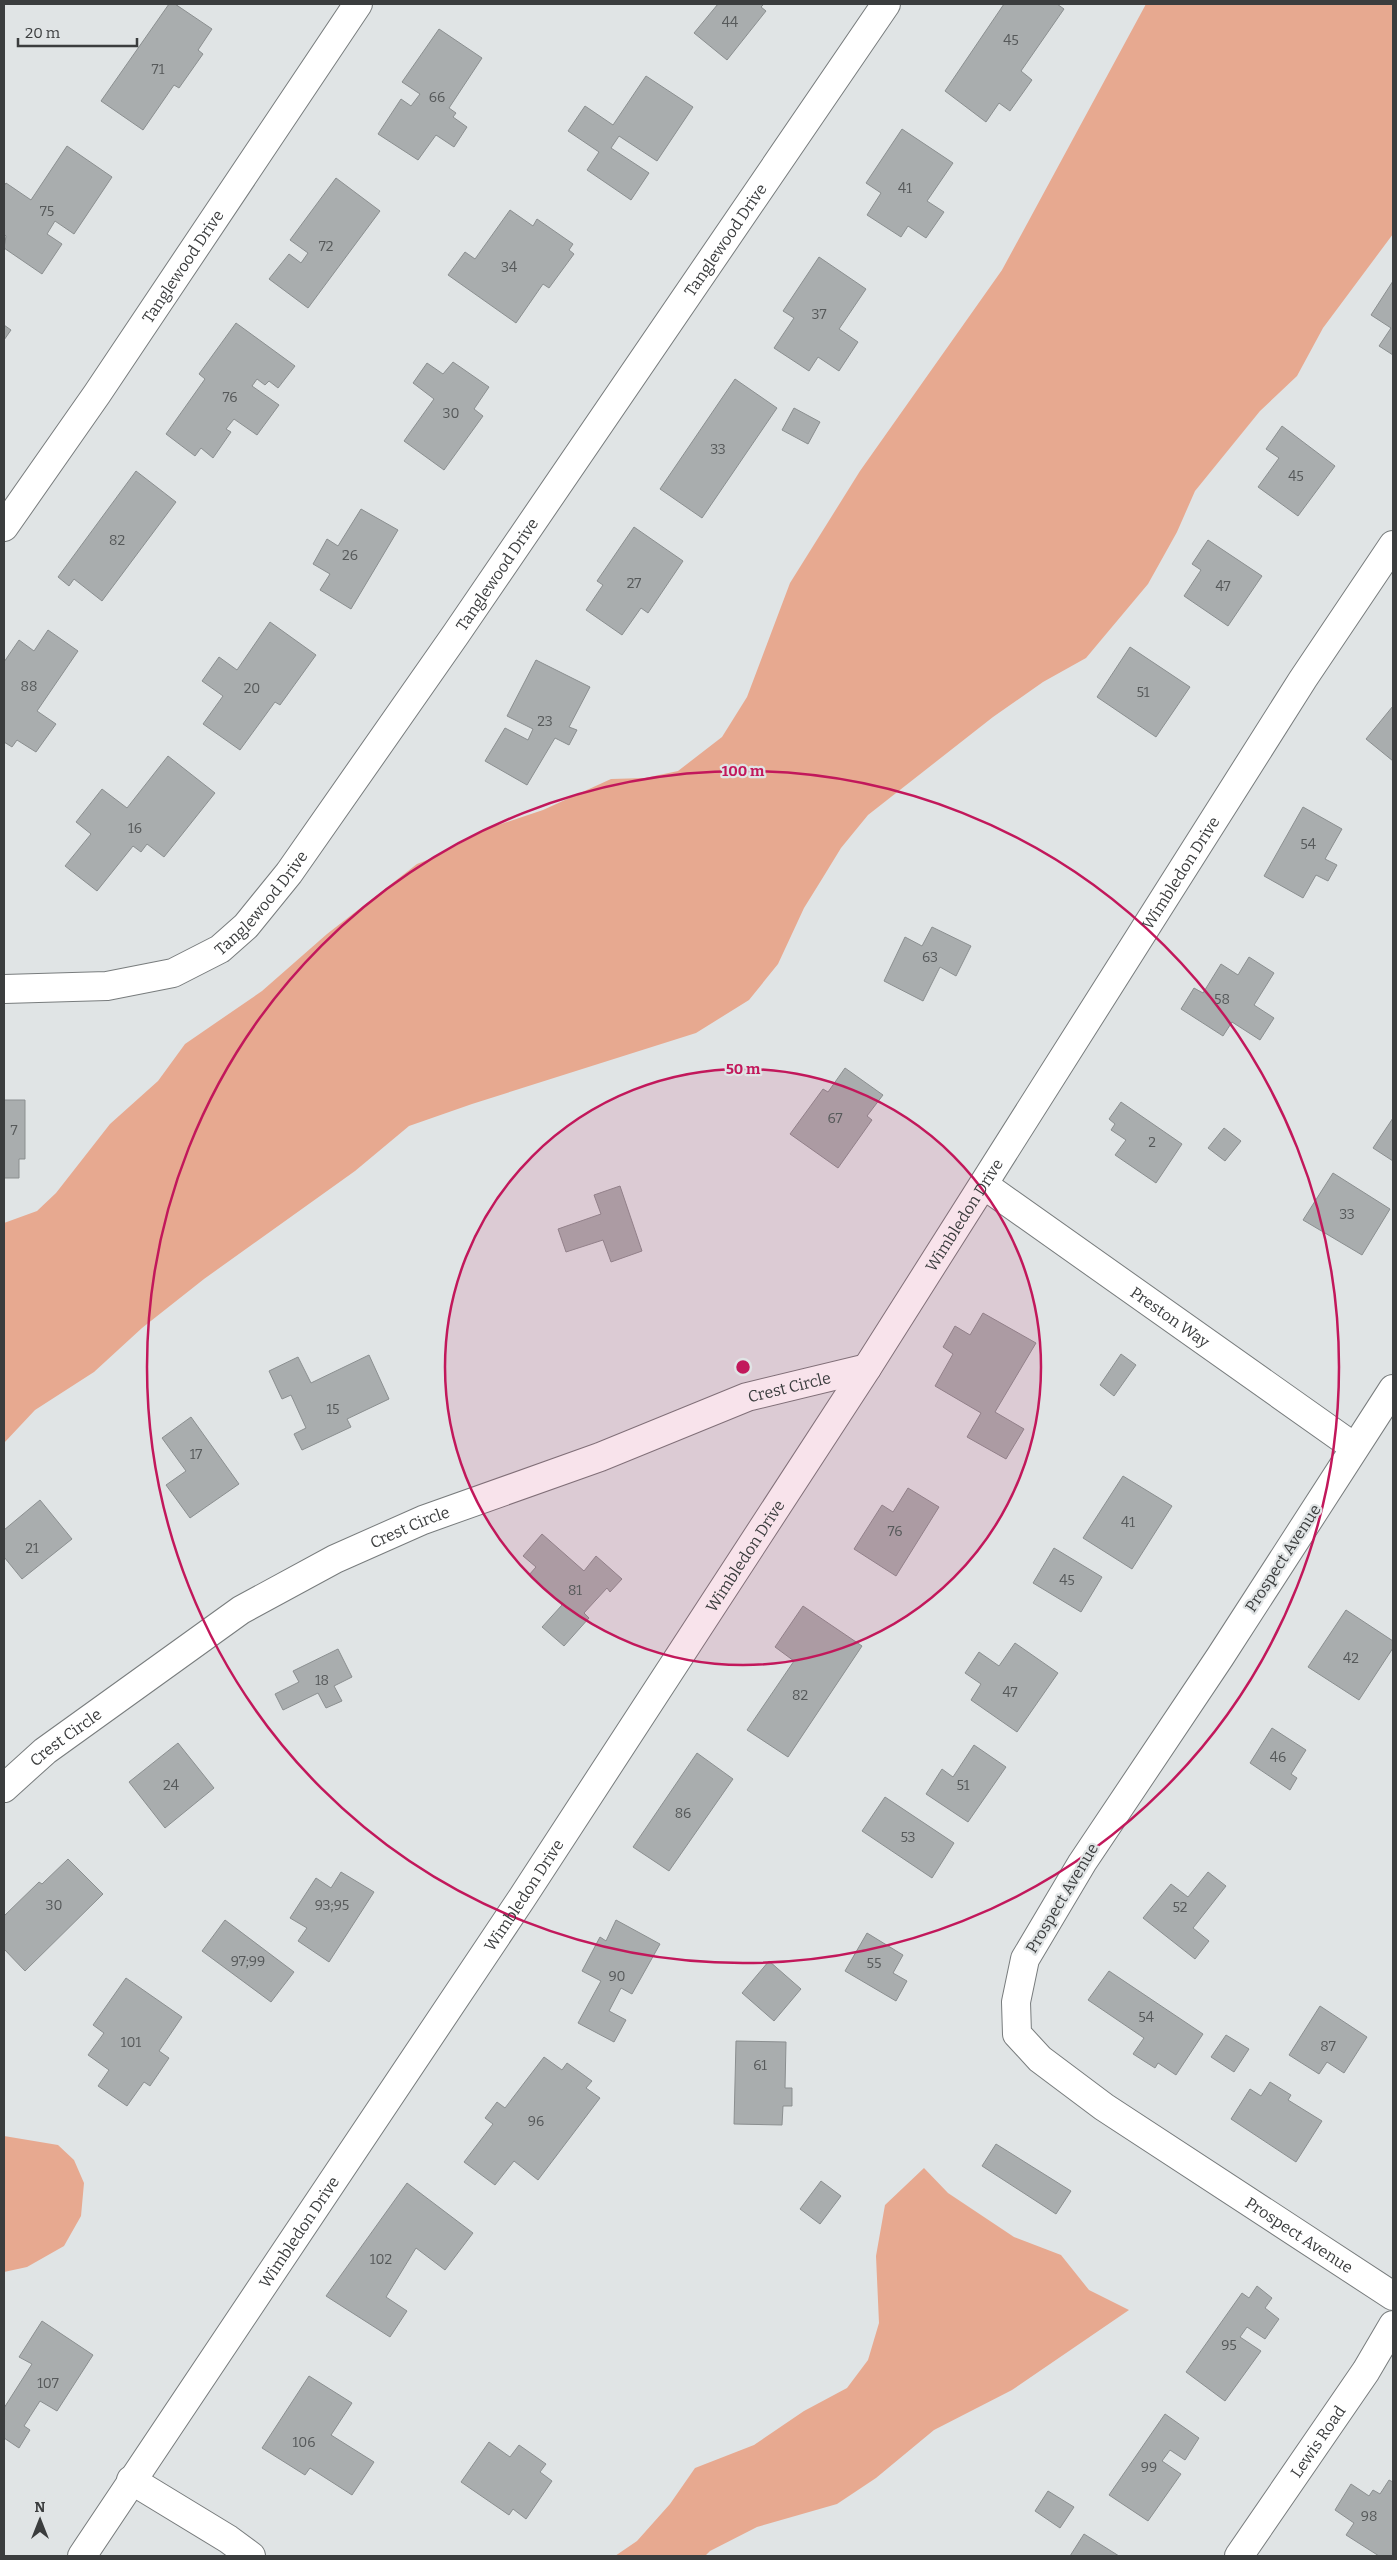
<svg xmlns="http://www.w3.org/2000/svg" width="1397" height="2560" font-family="Bitter,serif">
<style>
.green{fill:#e7a990}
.building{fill:#a9adae;stroke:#8b8f90}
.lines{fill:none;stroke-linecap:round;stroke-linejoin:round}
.minor-casing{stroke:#787c7d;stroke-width:30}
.minor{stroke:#fff;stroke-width:28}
.ring{fill:none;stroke:#c2185b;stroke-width:2.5}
.labels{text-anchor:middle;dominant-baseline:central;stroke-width:4.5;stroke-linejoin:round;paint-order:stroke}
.number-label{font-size:14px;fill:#56595a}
.street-label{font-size:16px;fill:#3b3d3e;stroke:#e0e4e5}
.centre{fill:#c2185b;stroke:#e0e4e5;stroke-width:2.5}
.ring-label{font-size:15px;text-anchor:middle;font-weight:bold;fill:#c2185b;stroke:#e0e4e5;stroke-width:4.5;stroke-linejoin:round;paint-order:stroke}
</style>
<rect width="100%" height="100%" fill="#e0e4e5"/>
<path class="green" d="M1146,4H1393V234L1323,328L1297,376L1260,411L1195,491L1177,532L1148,584L1086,658L1043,682L993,717L868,815L841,848L822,879L804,908L778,964L749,1000L696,1033L472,1104L409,1126L355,1171L204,1279L142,1328L94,1372L35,1410L4,1443V1223L37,1211L56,1193L110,1124L158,1081L185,1044L262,991L327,934L417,864L435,857L489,828L543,810L611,779L645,778L678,771L722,737L747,697L790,583L860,471L1002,270Z
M4,2136L58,2145L74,2160L84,2183L81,2216L64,2246L27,2267L4,2272Z
M924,2168L948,2193L1014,2237L1061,2255L1089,2290L1129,2310L1012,2390L934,2430L876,2478L837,2504L757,2527L710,2551L705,2556H615L637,2541L670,2504L695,2468L754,2445L804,2411L847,2388L868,2360L879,2323L876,2256L885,2205Z"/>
<path class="building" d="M169,4H175L212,29L198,50L203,54L179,88L174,85L143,130L101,101Z
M718,4H764L761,7L766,11L727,60L694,33Z
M1004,4H1057L1064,9L1021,71L1032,80L1010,111L999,103L986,122L945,91Z
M439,29L482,58L449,108L456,113L453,117L467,127L454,147L436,135L418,160L378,134L401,99L411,106L420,94L402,82Z
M646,76L693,107L657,161L619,136L611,148L649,173L631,200L587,170L599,152L568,131L585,106L613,125Z
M902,129L953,163L927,201L944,212L926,238L908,226L901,237L867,215L881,193L866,183Z
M67,146L112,177L74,234L55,221L47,234L62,244L42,274L4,248L6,236L4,234V186L6,183L31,200Z
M336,178L380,211L308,308L269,279L289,254L301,263L308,253L290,240Z
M510,210L533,226L537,219L573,244L569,250L574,254L549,288L543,284L516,323L448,275L465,252L475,259Z
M819,257L866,289L839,329L858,342L839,371L818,357L809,371L774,348L794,318L783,311Z
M1393,281V355L1379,346L1391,328L1371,315Z
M236,323L295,366L278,388L269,381L265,385L257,379L252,386L279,405L257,435L234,419L226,429L231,432L213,458L201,448L195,456L166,434L205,379L199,374Z
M4,325L11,330L4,340Z
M453,362L489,387L474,409L483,416L444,470L404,441L434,399L413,383L427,363L443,374Z
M735,379L777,408L702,518L660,489Z
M794,408L820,422L808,444L782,430Z
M1282,426L1335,466L1298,516L1258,487L1279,458L1266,449Z
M136,471L176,502L102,601L74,579L69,586L58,577Z
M361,509L398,530L351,609L320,590L330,574L313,564L327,539L338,546Z
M634,527L683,561L648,613L641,608L622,635L586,610L603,585L597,581Z
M1208,540L1262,576L1228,626L1184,596L1201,570L1192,564Z
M270,622L316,655L280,705L275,702L240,750L203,724L223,696L202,681L219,657L237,670Z
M48,630L78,651L37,711L56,724L36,752L17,740L12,747L4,742V662L19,640L34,651Z
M1130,647L1190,687L1156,737L1097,697Z
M536,660L590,687L569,727L577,730L569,745L555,738L527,785L485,761L505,728L528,740L533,729L507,716Z
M1393,706V761L1366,739Z
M168,756L215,793L164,857L147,844L141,852L133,846L97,891L65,866L91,834L76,822L102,789L127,808Z
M1303,807L1342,829L1325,859L1337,865L1328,881L1316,875L1303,898L1264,876Z
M932,927L971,946L956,976L940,967L923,1001L884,981L905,937L922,946Z
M1249,957L1274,973L1254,1005L1274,1018L1260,1040L1232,1022L1223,1036L1181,1009L1194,988L1203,993L1221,964L1238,975Z
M845,1068L883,1095L867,1116L872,1120L838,1168L790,1134L823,1089L828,1092Z
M4,1100H25V1159H19V1178H4Z
M1121,1102L1182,1144L1156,1183L1115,1155L1126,1140L1111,1130L1115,1124L1109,1119Z
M1393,1118V1161L1373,1148Z
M1224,1128L1241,1141L1225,1161L1208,1148Z
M1333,1173L1390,1209L1362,1255L1303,1220Z
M620,1186L642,1251L611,1262L603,1240L566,1252L558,1229L601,1214L594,1195Z
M983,1313L1036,1343L995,1412L1024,1429L1006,1459L967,1437L981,1413L935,1386L953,1354L943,1347L955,1326L970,1335Z
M1121,1354L1136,1365L1114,1396L1100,1385Z
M369,1355L389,1399L347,1419L351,1427L302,1450L294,1434L306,1428L291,1395L282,1399L269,1371L298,1357L311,1383Z
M191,1417L239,1484L190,1518L166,1485L186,1471L162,1438Z
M1123,1476L1172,1506L1132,1569L1083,1538Z
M908,1488L939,1507L896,1576L854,1549L882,1505L893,1512Z
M40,1500L72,1539L22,1579L4,1557V1530Z
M542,1534L584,1571L596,1556L622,1579L610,1592L607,1588L584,1613L589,1618L564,1646L542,1627L562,1605L529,1575L536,1567L523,1556Z
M1054,1548L1102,1577L1081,1612L1033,1583Z
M803,1606L862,1646L788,1757L747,1730L794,1661L775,1647Z
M1346,1610L1393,1641V1648L1359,1700L1308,1667Z
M1015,1643L1058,1673L1017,1732L971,1700L981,1684L965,1673L979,1652L999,1666Z
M338,1649L352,1677L334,1686L342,1701L326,1708L318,1693L283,1710L275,1694L299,1682L293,1671Z
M1272,1728L1306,1750L1291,1774L1297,1778L1290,1790L1250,1763Z
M178,1743L214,1788L165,1828L129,1782Z
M974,1745L1006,1767L968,1822L926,1794L942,1769L953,1777Z
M697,1753L733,1779L669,1871L633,1847Z
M885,1797L954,1843L932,1878L862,1831Z
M68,1859L103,1894L25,1971L4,1949V1916L39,1882L42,1884Z
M341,1872L374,1892L329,1962L298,1941L307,1928L290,1918L316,1878L331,1888Z
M1208,1872L1226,1886L1193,1928L1209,1941L1195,1959L1143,1918L1171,1884L1188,1897Z
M225,1920L294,1972L271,2002L202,1951Z
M616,1920L660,1944L632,1994L621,1988L609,2011L626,2020L614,2042L578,2023L601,1981L582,1971L600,1937L606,1941Z
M867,1933L903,1955L893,1973L907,1981L896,2001L845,1971Z
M769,1961L801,1989L774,2021L742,1993Z
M1109,1971L1203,2034L1176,2075L1158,2063L1155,2068L1133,2054L1144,2038L1088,2000Z
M126,1978L182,2017L159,2051L169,2058L150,2086L144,2082L127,2106L98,2086L109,2070L88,2055L104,2033L93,2025Z
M1320,2006L1367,2037L1344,2073L1327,2062L1319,2074L1289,2055Z
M1226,2035L1249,2049L1234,2072L1211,2057Z
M736,2041L786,2042L785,2088H792V2106H783L782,2125L734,2124Z
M544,2057L562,2070L567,2063L592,2081L586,2088L600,2098L538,2180L514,2161L495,2185L464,2162L493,2124L485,2118L497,2102L505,2108Z
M1270,2082L1291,2095L1288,2100L1322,2121L1296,2162L1231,2119L1250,2089L1261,2096Z
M996,2144L1071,2191L1056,2214L982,2166Z
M821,2181L841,2196L820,2224L800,2209Z
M407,2183L473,2233L445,2270L416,2248L386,2297L407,2311L390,2337L326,2296Z
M1257,2286L1272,2298L1265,2308L1279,2319L1265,2339L1247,2327L1240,2337L1261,2351L1225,2401L1186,2372L1242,2293L1249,2298Z
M42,2321L93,2355L57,2411L40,2401L24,2426L30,2430L19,2448L4,2438V2408L32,2364L19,2357Z
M309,2376L352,2403L331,2435L374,2462L352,2495L310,2468L305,2475L262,2448Z
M1165,2414L1199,2438L1185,2460L1170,2450L1162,2461L1181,2474L1148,2521L1109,2495Z
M489,2442L510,2457L519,2445L546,2464L540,2472L552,2481L526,2519L513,2509L509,2515L461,2482Z
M1389,2480L1393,2482V2556H1379L1346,2535L1354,2523L1335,2510L1351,2484L1369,2496L1373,2490L1380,2494Z
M1048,2491L1074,2507L1060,2528L1035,2511Z
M1084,2534L1119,2556H1070Z"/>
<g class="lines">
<defs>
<g id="minor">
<path id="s1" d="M4,527L97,394L358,4"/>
<path id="s2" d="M4,989L107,986L173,973L220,949L246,926L289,873L456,634L886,4"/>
<path id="s3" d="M984,1185L1354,1447"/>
<path id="s4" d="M1393,1389L1220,1657L1082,1863L1025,1959L1016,2002L1017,2034L1040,2059L1104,2107L1393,2296"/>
<path id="s5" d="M4,1788L45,1751L241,1610L335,1559L423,1520L600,1457L747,1397L867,1368"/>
<path d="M131,2480L228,2539L251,2556"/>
<path id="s6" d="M82,2556L522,1898L867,1368L1303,679L1393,545"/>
<path id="s7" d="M1239,2556L1366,2371L1393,2325"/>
</g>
</defs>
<use href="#minor" class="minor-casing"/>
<use href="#minor" class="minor"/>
</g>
<circle cx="743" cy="1367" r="298" fill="#c2185b" fill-opacity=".12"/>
<g class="ring">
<circle cx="743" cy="1367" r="298"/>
<circle cx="743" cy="1367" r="596"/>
</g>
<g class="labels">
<g class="number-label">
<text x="730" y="22">44</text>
<text x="1011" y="40">45</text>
<text x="158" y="69">71</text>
<text x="437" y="97">66</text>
<text x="905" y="188">41</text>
<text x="47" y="211">75</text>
<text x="326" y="246">72</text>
<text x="509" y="267">34</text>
<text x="819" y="314">37</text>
<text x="230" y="397">76</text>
<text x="451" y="413">30</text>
<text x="718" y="449">33</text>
<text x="1296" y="476">45</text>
<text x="117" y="540">82</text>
<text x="350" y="555">26</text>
<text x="634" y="583">27</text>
<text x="1223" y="586">47</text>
<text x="29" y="686">88</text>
<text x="252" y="688">20</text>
<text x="1143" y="692">51</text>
<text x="545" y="721">23</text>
<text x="135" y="828">16</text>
<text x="1308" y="844">54</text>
<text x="930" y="957">63</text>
<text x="1222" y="999">58</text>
<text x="835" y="1118">67</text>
<text x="14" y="1130">7</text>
<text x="1152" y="1142">2</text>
<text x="1347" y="1214">33</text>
<text x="333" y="1409">15</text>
<text x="196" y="1454">17</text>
<text x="1128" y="1522">41</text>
<text x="895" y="1531">76</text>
<text x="32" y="1548">21</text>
<text x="1067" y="1580">45</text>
<text x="575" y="1590">81</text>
<text x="1351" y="1658">42</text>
<text x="322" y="1680">18</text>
<text x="1010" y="1692">47</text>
<text x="800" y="1695">82</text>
<text x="1278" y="1757">46</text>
<text x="171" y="1785">24</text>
<text x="963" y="1785">51</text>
<text x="683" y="1813">86</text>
<text x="908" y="1837">53</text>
<text x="54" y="1905">30</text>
<text x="332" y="1905">93;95</text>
<text x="1180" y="1907">52</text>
<text x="248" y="1961">97;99</text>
<text x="874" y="1963">55</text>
<text x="617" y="1976">90</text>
<text x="1146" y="2017">54</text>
<text x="131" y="2042">101</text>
<text x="1328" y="2046">87</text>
<text x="760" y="2065">61</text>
<text x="536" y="2121">96</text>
<text x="381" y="2259">102</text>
<text x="1229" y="2345">95</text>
<text x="48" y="2383">107</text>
<text x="304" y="2442">106</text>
<text x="1149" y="2467">99</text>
<text x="1369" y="2516">98</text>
</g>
<g class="street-label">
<text stroke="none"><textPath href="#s2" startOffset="1095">Tanglewood Drive</textPath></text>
<text stroke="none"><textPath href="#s1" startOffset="316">Tanglewood Drive</textPath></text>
<text stroke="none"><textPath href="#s2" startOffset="690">Tanglewood Drive</textPath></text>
<text stroke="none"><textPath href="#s6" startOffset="2010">Wimbledon Drive</textPath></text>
<text stroke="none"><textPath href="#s2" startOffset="285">Tanglewood Drive</textPath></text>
<text stroke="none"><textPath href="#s6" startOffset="1605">Wimbledon Drive</textPath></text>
<text stroke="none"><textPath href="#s3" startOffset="228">Preston Way</textPath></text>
<text stroke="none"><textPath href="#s5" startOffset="890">Crest Circle</textPath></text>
<text stroke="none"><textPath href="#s5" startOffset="485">Crest Circle</textPath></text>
<text stroke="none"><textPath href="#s6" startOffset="1200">Wimbledon Drive</textPath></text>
<text transform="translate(1283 1558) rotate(-57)">Prospect Avenue</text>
<text stroke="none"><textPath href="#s5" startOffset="80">Crest Circle</textPath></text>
<text stroke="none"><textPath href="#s6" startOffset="795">Wimbledon Drive</textPath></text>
<text transform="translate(1062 1898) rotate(-59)">Prospect Avenue</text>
<text stroke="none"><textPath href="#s6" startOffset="390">Wimbledon Drive</textPath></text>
<text stroke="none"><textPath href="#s4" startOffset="1102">Prospect Avenue</textPath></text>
<text stroke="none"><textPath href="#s7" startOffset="139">Lewis Road</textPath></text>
</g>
</g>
<circle cx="743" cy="1367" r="8" class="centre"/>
<g class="ring-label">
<text x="743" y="776">100 m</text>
<text x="743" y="1074">50 m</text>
</g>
<rect width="1397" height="2560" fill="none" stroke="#3b3d3e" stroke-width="10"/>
<g transform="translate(40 2520)" stroke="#e0e4e5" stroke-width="4" paint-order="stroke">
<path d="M0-4L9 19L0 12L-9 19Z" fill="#3b3d3e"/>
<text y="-8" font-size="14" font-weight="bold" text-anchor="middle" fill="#3b3d3e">N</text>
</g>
<path d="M18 38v8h119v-8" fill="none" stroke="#3b3d3e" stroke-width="2.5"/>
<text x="25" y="38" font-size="15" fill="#3b3d3e" stroke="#e0e4e5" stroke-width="4" paint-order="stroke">20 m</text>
</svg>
